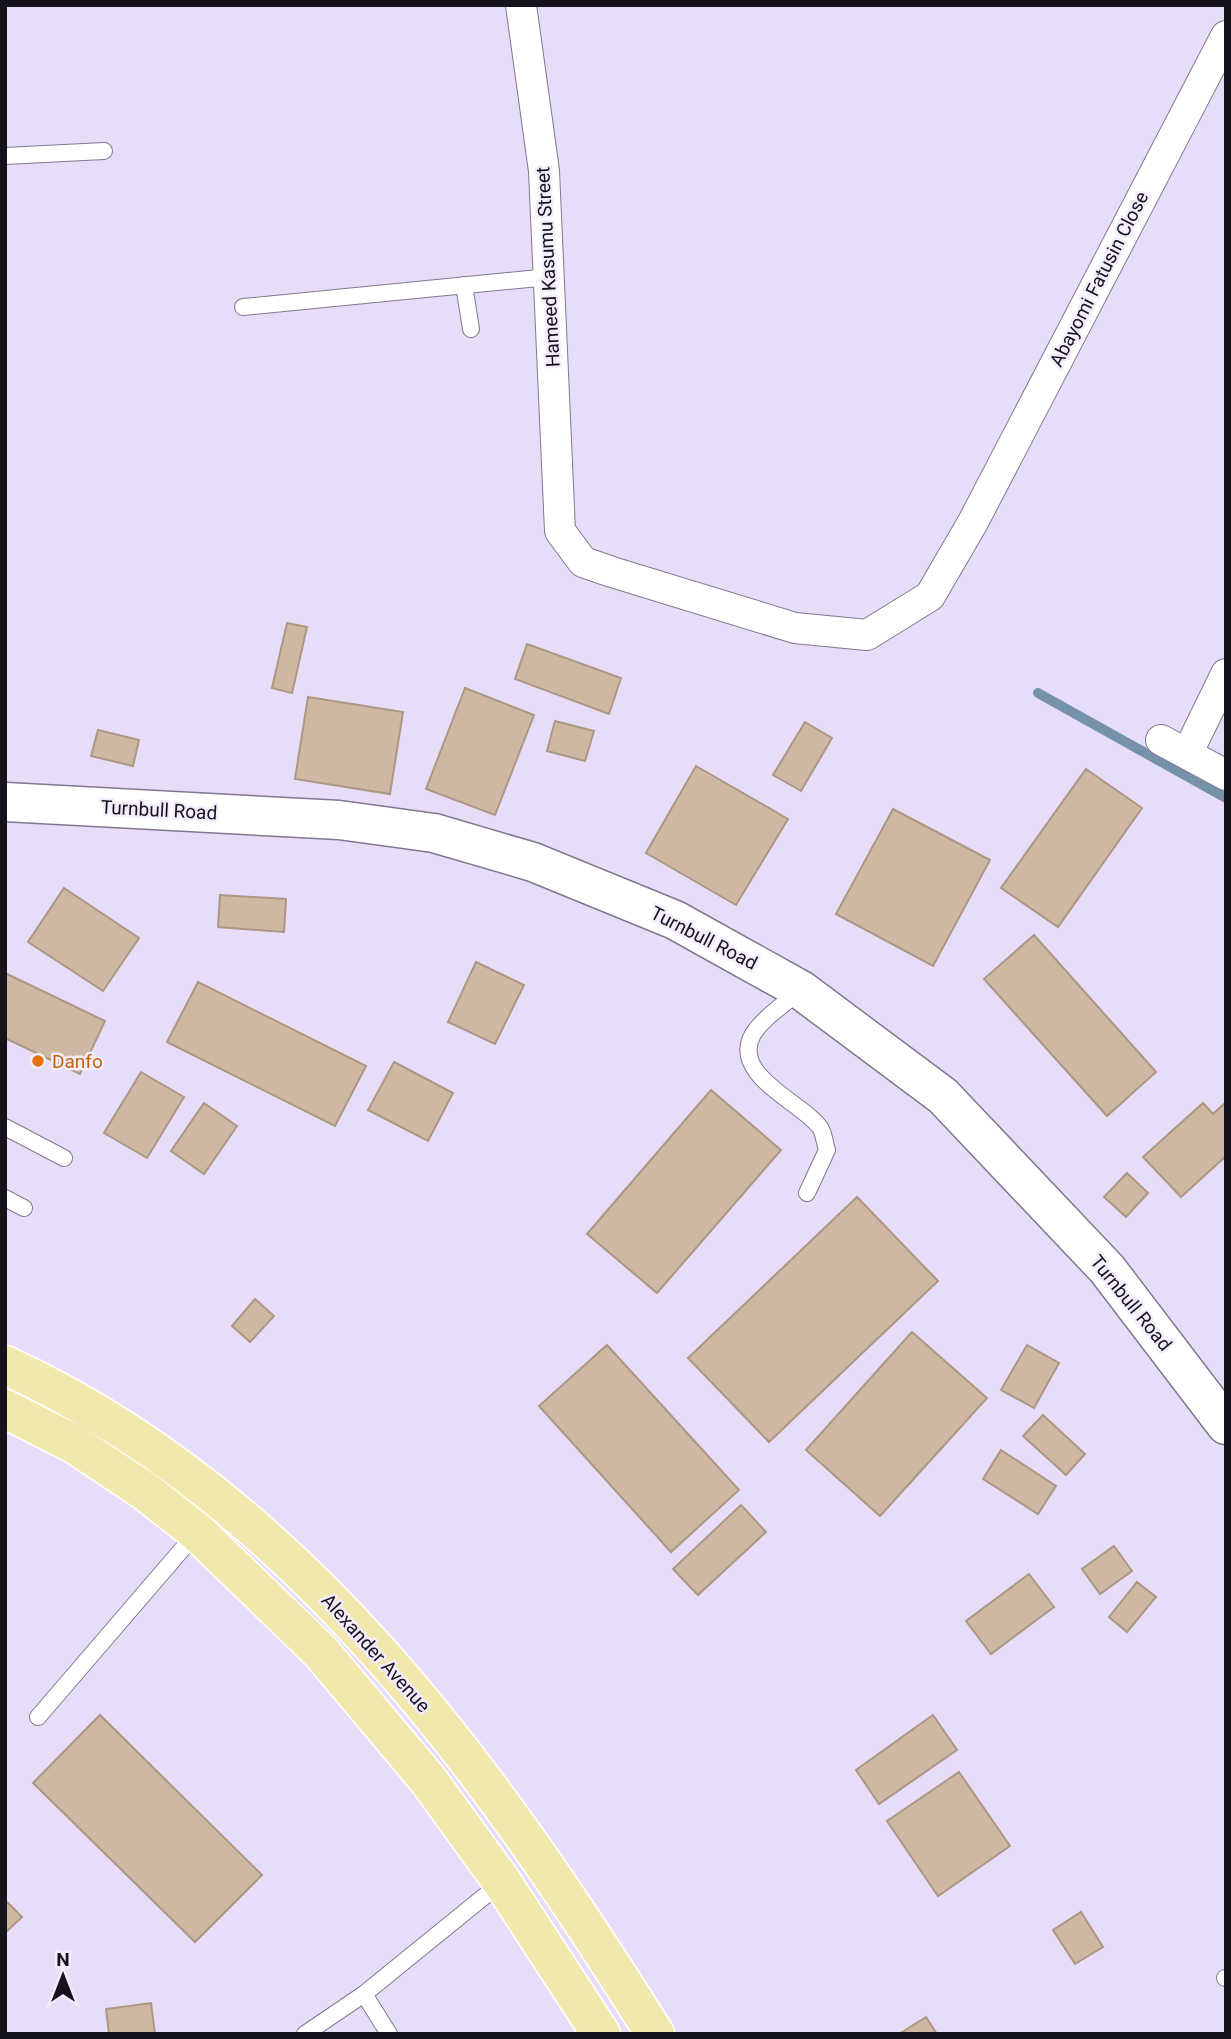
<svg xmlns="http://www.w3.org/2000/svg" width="1231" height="2039" font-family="Roboto,sans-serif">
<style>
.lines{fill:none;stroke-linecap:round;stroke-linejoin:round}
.stream{stroke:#7692ab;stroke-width:10}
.building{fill:#ceb8a4;stroke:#ab9783;stroke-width:2}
.lane-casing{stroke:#81788f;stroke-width:18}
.street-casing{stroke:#81788f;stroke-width:32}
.secondary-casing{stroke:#81788f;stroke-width:41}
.primary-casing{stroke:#fff;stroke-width:41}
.lane{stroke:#fff;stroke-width:16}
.street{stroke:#fff;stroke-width:30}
.secondary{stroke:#fff;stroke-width:38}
.primary{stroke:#f1e8ae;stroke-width:38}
.food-dot{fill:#e8710a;stroke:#f3edfd;stroke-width:2.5}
.labels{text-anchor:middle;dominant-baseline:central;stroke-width:5;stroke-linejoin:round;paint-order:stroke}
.street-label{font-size:19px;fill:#17131c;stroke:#f3edfd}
.food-label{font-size:19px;fill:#c56008;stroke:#f3edfd;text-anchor:start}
</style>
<rect width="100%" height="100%" fill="#e7ddf8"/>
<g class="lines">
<path class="stream" d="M1038,693L1226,798"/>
</g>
<path class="building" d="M287,623L307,627L292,693L272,688Z
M527,644L621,678L609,714L515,679Z
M465,688L534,715L495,815L426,789Z
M308,697L403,712L390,794L295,779Z
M555,721L594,731L585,761L547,751Z
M805,722L832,738L801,791L773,775Z
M98,730L139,740L133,766L91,756Z
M696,766L788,819L736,905L646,853Z
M1086,769L1142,808L1058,927L1001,888Z
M893,809L990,860L933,966L836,914Z
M64,888L139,938L103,991L28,942Z
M220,895L286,899L284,932L218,927Z
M1034,935L1156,1072L1107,1116L984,979Z
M476,962L524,985L495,1044L448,1022Z
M5,973L105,1021L80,1074L5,1038Z
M198,982L366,1066L335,1126L167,1042Z
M394,1062L453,1093L428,1141L368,1110Z
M141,1072L184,1097L147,1158L104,1133Z
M711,1090L781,1150L657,1293L587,1234Z
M1226,1102V1156L1181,1197L1143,1157L1203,1103L1213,1114Z
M204,1103L237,1126L204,1174L171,1151Z
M1127,1173L1148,1193L1126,1217L1104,1197Z
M857,1197L938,1281L769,1442L688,1358Z
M255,1299L274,1316L250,1342L232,1326Z
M912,1332L987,1398L880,1516L806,1450Z
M607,1345L739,1490L671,1552L539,1406Z
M1027,1345L1059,1363L1034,1408L1001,1390Z
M1043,1415L1085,1454L1066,1475L1023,1436Z
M1001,1450L1056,1486L1038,1514L983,1479Z
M741,1505L766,1532L698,1595L673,1569Z
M1114,1546L1132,1571L1100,1594L1082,1569Z
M1029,1574L1054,1607L991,1654L966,1621Z
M1137,1582L1156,1597L1127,1632L1109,1617Z
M100,1715L262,1875L195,1942L33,1783Z
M933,1715L957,1750L879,1804L856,1770Z
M959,1772L1010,1846L938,1896L887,1821Z
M5,1900L22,1917L5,1933Z
M1081,1912L1103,1947L1075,1964L1053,1930Z
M151,2003L155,2034H109L106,2009Z
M926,2017L937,2034H899Z"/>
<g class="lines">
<defs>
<path id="lane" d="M5,156L104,151
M464,285L471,329
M243,307L549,277
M801,990C786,1003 764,1017 753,1034C729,1076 806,1104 821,1129C824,1135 825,1144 827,1150L807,1193
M5,1127L64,1158
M5,1198L24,1208
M38,1717L197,1532
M1225,1978H1226
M364,1994L389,2034
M305,2034L364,1994L502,1882"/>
<path id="street" d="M521,5L544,171L560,531L583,562L612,572L795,628L867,635L930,596L973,522L1226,36
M1161,740L1226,775
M1187,754L1226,674"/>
<path id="secondary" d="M5,802L339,820L434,833L533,862L675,920L801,990L943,1096L1107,1269L1226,1425"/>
<path id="primary" d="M5,1365C297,1499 489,1770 655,2034
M5,1409L74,1444L146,1492L197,1532L321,1652L429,1781L502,1882L601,2034"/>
</defs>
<use href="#lane" class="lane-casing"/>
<use href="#street" class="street-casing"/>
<use href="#secondary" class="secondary-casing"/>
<use href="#primary" class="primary-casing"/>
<use href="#lane" class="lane"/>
<use href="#street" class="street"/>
<use href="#secondary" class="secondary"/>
<use href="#primary" class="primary"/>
</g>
<circle class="food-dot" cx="38" cy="1061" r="7"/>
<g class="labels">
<g class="street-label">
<text transform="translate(548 267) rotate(-93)">Hameed Kasumu Street</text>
<text transform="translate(1099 279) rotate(-63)">Abayomi Fatusin Close</text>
<text transform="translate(159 810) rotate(3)">Turnbull Road</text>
<text transform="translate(704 938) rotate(27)">Turnbull Road</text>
<text transform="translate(1131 1303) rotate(51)">Turnbull Road</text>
<text transform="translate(376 1653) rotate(48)">Alexander Avenue</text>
</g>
<g class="food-label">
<text x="52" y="1061">Danfo</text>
</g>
</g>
<rect width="1231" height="2039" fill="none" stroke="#17131c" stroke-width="14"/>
<g transform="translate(63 1976)" stroke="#f3edfd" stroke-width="5" paint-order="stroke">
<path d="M0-5L12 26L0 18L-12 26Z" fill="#17131c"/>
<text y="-10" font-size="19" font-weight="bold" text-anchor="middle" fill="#17131c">N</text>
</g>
</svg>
